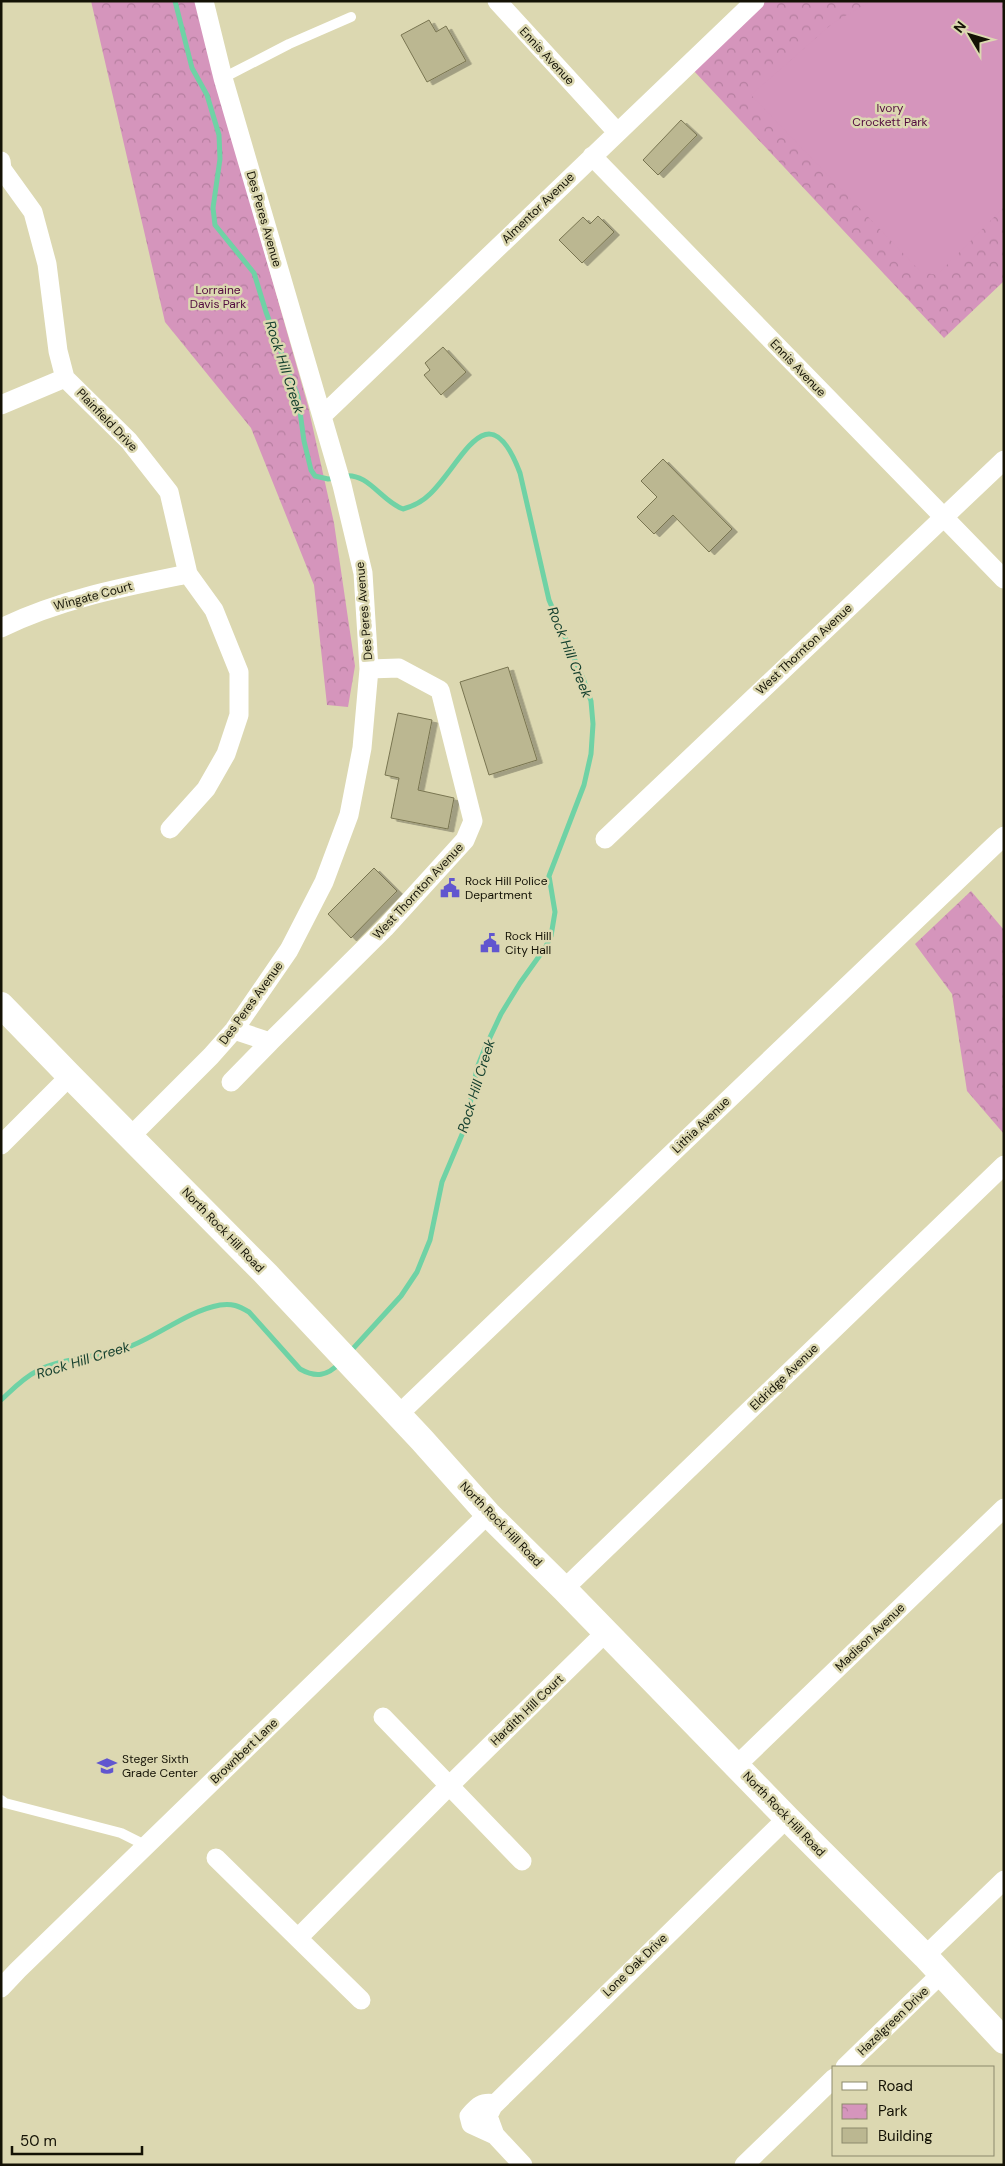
<svg xmlns="http://www.w3.org/2000/svg" width="1005" height="2166" font-family="'DM Sans',sans-serif">
<style>
.park{fill:url(#park-crowns)}
.garden{fill:#d595bc}
.lines{fill:none;stroke-linecap:round;stroke-linejoin:round}
.stream{stroke:#6fd2a5;stroke-width:5}
.building{fill:#bbb791;stroke:#797551;filter:url(#shadow)}
.lane{stroke:#fff;stroke-width:10}
.street{stroke:#fff;stroke-width:19}
.secondary{stroke:#fff;stroke-width:26}
.labels{text-anchor:middle;dominant-baseline:central;stroke-width:5;stroke-linejoin:round;paint-order:stroke}
.street-label{font-size:12px;fill:#141205;stroke:#dcd8b1}
.park-label{font-size:12px;fill:#51093d;stroke:#dcd8b1}
.poi-label{font-size:12px;fill:#141205;stroke:#dcd8b1;text-anchor:start}
.water-label{font-size:14px;font-style:italic;fill:#15402e;stroke:#dcd8b1}
</style>
<defs>
<pattern id="park-crowns" width="20" height="18" patternUnits="userSpaceOnUse" patternTransform="scale(1.25)"><rect width="20" height="18" fill="#d595bc"/><path d="M2 6a3 3 0 1 1 6 0M12 15a3 3 0 1 1 6 0" fill="none" stroke="#b67fa0"/></pattern>
<filter id="shadow"><feDropShadow dx="5.5" dy="3" stdDeviation="0" flood-color="#0004"/></filter>
</defs>
<rect width="100%" height="100%" fill="#dcd8b1"/>
<path class="park" d="M91,1H199L239,163L308,406L334,523L355,666L348,707L327,705L314,585L251,428L165,322Z
M766,1H1004V281L944,338L694,71Z
M971,891L1004,930V1134L967,1091L952,994L915,944Z"/>
<path class="garden" d="M871,1H989L1004,12V207L937,275L921,272L751,95L833,23Z"/>
<g class="lines">
<path class="stream" d="M175,1L192,68L207,95L219,135L220,159L213,208L215,225L254,273L266,312L298,397L304,441L311,470L315,476L328,479L336,478
M344,476C368,472 382,502 403,509C414,506 422,502 430,494C462,464 488,388 520,473L549,600L584,681L591,701L593,724L591,754L584,785L549,876L555,912L551,936L545,948L520,983L501,1014L485,1048L477,1068L466,1125L442,1182L430,1240L417,1272L401,1296L349,1353
M1,1400C12,1390 23,1378 37,1371C64,1357 97,1358 126,1348C157,1337 187,1311 220,1305C232,1303 239,1306 249,1312L300,1369C316,1378 327,1376 340,1363"/>
</g>
<path class="building" d="M429,20L436,32L446,26L466,61L427,82L401,35Z
M681,120L697,135L658,175L643,160Z
M598,216L614,232L582,263L559,240L583,217L590,224Z
M443,347L466,372L441,395L424,375L430,370L425,363Z
M663,459L732,529L709,552L673,515L654,534L637,517L657,497L641,481Z
M508,667L537,760L489,775L460,682Z
M398,713L432,720L418,790L454,798L448,829L391,818L399,778L385,775Z
M374,868L397,891L351,938L328,914Z"/>
<g class="lines">
<path class="lane" d="M223,78L289,44L351,17
M1,1800L5,1803L121,1833L147,1846"/>
<path class="street" d="M497,1L617,132
M592,156L1004,579
M1,161L2,169L33,212L47,264L58,351L65,378L129,441L169,492L188,574L214,610L239,672V715L226,754L206,789L170,829
M1,405L65,378
M322,416L755,1
M1,628C60,599 124,587 188,574
M605,839L1004,460
M234,1030L270,1042L385,928L465,840L473,821L440,690L399,668L369,669
M231,1082L270,1042
M130,1137L211,1056L234,1030L289,950L324,882L349,815L362,748L369,669L363,573L342,485L223,78L204,1
M1,1145L70,1076
M398,1415L1004,836
M564,1589L1004,1165
M383,1717L522,1861
M737,1765L1004,1508
M216,1858L361,2000
M298,1938L448,1787L606,1632
M925,1956L1004,1880
M1,1988L18,1970L488,1514
M845,2067L941,1974
M495,2135L471,2124L469,2116C477,2107 482,2101 495,2104
M523,2165L495,2135L488,2116L493,2106L787,1818
M744,2165L834,2078"/>
<path class="secondary" d="M1,1005L70,1076L267,1275L422,1440L488,1514L564,1589L787,1818L925,1956L1004,2041"/>
</g>
<defs>
<symbol id="civic-bare" viewBox="-9 -9 18 18"><path d="M-.6-6.5H3V-4.5H.6V-3L4-1V1h2V6H-6V1h2V-1L-.6-3ZM-1.2 2.5V6h2.4V2.5Z" fill="#6156cf" stroke="#dcd8b1" stroke-width="2.5" paint-order="stroke"/></symbol>
<symbol id="school-bare" viewBox="-9 -9 18 18"><path d="M0-5L7-2L0 1L-7-2ZM-4 1L0 2.5L4 1V4Q0 6-4 4Z" fill="#6156cf" stroke="#dcd8b1" stroke-width="2.5" paint-order="stroke"/></symbol>
</defs>
<g fill-rule="evenodd">
<use href="#civic-bare" x="436" y="874" width="28" height="28"/>
<use href="#civic-bare" x="476" y="929" width="28" height="28"/>
<use href="#school-bare" x="93" y="1752" width="28" height="28"/>
</g>
<g class="labels">
<g class="street-label">
<text transform="translate(547 56) rotate(47)">Ennis Avenue</text>
<text transform="translate(538 208) rotate(-44)">Almentor Avenue</text>
<text transform="translate(264 219) rotate(74)">Des Peres Avenue</text>
<text transform="translate(798 368) rotate(46)">Ennis Avenue</text>
<text transform="translate(107 420) rotate(46)">Plainfield Drive</text>
<text transform="translate(93 596) rotate(-15)">Wingate Court</text>
<text transform="translate(364 611) rotate(-95)">Des Peres Avenue</text>
<text transform="translate(804 649) rotate(-43)">West Thornton Avenue</text>
<text transform="translate(418 891) rotate(-47)">West Thornton Avenue</text>
<text transform="translate(251 1003) rotate(-54)">Des Peres Avenue</text>
<text transform="translate(701 1125) rotate(-44)">Lithia Avenue</text>
<text transform="translate(223 1230) rotate(46)">North Rock Hill Road</text>
<text transform="translate(784 1377) rotate(-44)">Eldridge Avenue</text>
<text transform="translate(501 1524) rotate(46)">North Rock Hill Road</text>
<text transform="translate(870 1637) rotate(-44)">Madison Avenue</text>
<text transform="translate(527 1710) rotate(-44)">Hardith Hill Court</text>
<text transform="translate(244 1751) rotate(-44)">Brownbert Lane</text>
<text transform="translate(784 1814) rotate(46)">North Rock Hill Road</text>
<text transform="translate(635 1965) rotate(-44)">Lone Oak Drive</text>
<text transform="translate(893 2021) rotate(-44)">Hazelgreen Drive</text>
</g>
<g class="park-label">
<text x="890" y="108">Ivory<tspan x="890" dy="14">Crockett Park</tspan></text>
<text x="218" y="290">Lorraine<tspan x="218" dy="14">Davis Park</tspan></text>
</g>
<g class="poi-label">
<text x="465" y="881">Rock Hill Police<tspan x="465" dy="14">Department</tspan></text>
<text x="505" y="936">Rock Hill<tspan x="505" dy="14">City Hall</tspan></text>
<text x="122" y="1759">Steger Sixth<tspan x="122" dy="14">Grade Center</tspan></text>
</g>
<g class="water-label">
<text transform="translate(285 367) rotate(72)">Rock Hill Creek</text>
<text transform="translate(570 652) rotate(68)">Rock Hill Creek</text>
<text transform="translate(476 1086) rotate(-73)">Rock Hill Creek</text>
<text transform="translate(83 1360) rotate(-17)">Rock Hill Creek</text>
</g>
</g>
<rect width="1005" height="2166" fill="none" stroke="#141205" stroke-width="5"/>
<rect x="832" y="2066" width="162" height="90" fill="#dcd8b1" stroke="#8c896c"/>
<rect x="842" y="2082" width="25" height="8" fill="#ffffff" stroke="#8c896c"/>
<text x="878" y="2091" font-size="15" fill="#141205">Road</text>
<rect x="842" y="2104" width="25" height="15" fill="url(#park-crowns)" stroke="#8c896c"/>
<text x="878" y="2116" font-size="15" fill="#141205">Park</text>
<rect x="842" y="2128" width="25" height="15" fill="#bbb791" stroke="#8c896c"/>
<text x="878" y="2141" font-size="15" fill="#141205">Building</text>
<g transform="translate(970 35) rotate(308)" stroke="#dcd8b1" stroke-width="4" paint-order="stroke">
<path d="M0-4L9 19L0 12L-9 19Z" fill="#141205"/>
<text y="-8" font-size="14" font-weight="bold" text-anchor="middle" fill="#141205">N</text>
</g>
<path d="M12 2146v8h130v-8" fill="none" stroke="#141205" stroke-width="2.5"/>
<text x="20" y="2146" font-size="15" fill="#141205" stroke="#dcd8b1" stroke-width="4" paint-order="stroke">50 m</text>
</svg>
